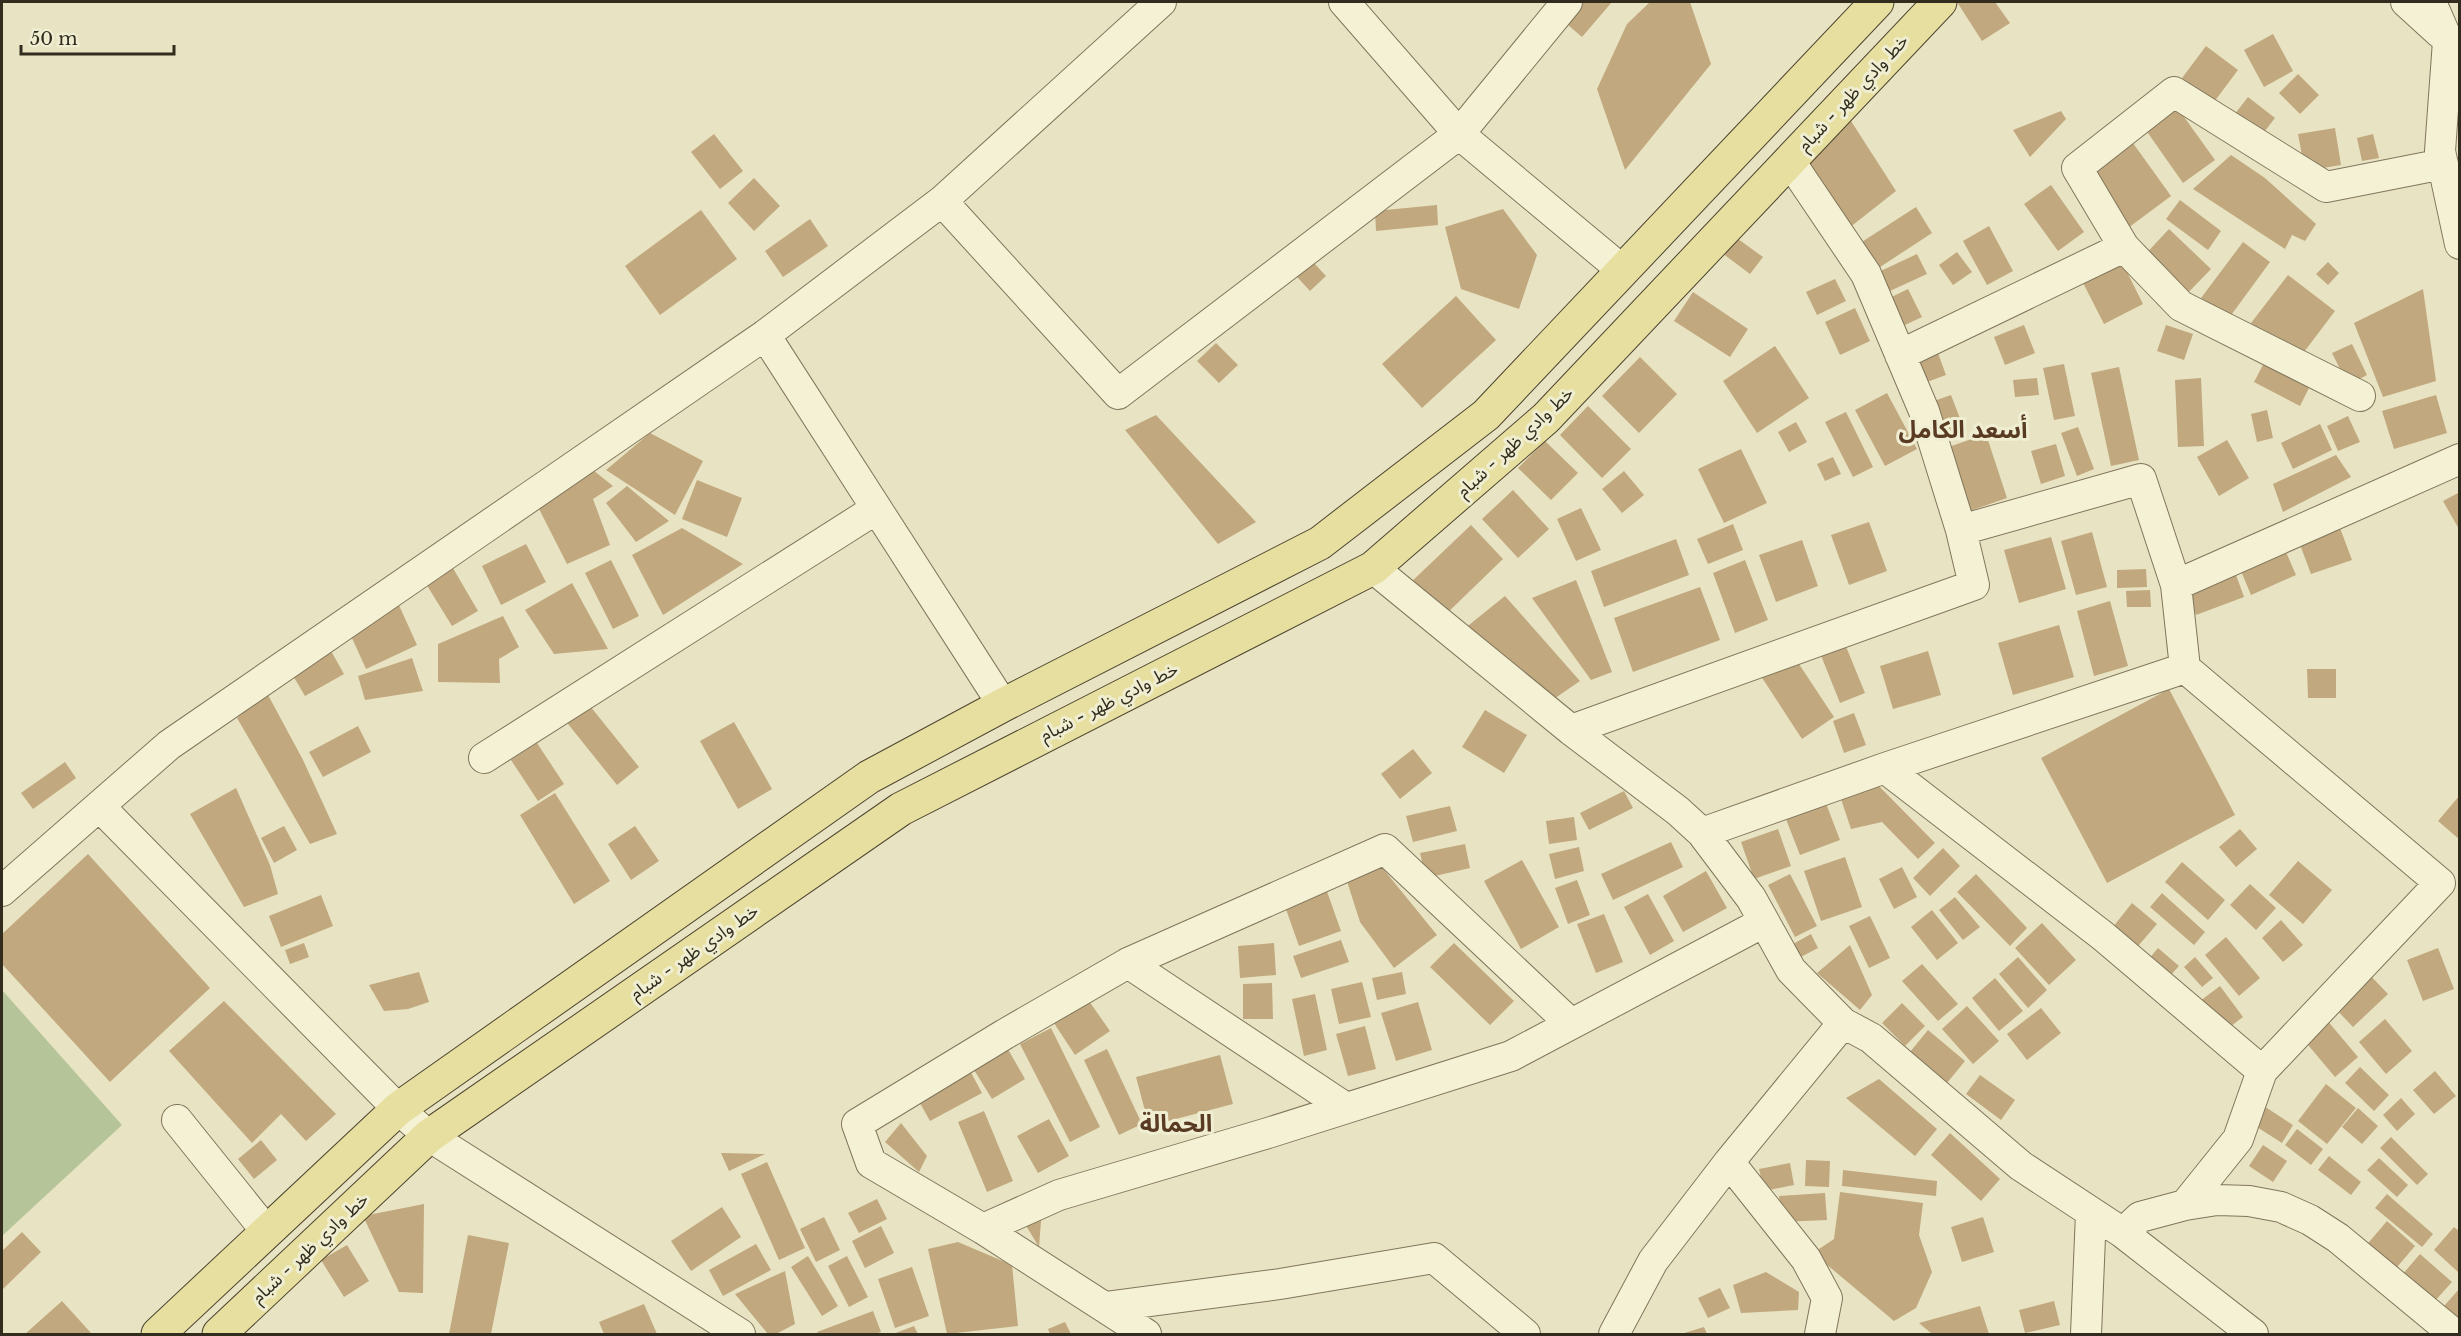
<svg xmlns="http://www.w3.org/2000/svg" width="2461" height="1336" font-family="'Libre Baskerville','Noto Sans Arabic',serif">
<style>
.green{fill:#b6c499}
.building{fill:#c1a87e}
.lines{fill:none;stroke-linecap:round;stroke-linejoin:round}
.minor-casing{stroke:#80765c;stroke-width:32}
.major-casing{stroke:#4e4430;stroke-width:35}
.minor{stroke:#f4f1d5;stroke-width:30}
.major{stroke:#e6df9f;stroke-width:33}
.labels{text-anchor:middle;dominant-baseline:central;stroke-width:6;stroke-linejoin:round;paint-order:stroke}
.street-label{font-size:18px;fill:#312c1e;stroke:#f0eed2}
.district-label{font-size:24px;font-weight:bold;fill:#593a23;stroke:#f0eed2}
</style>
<rect width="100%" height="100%" fill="#e8e4c3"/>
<path class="green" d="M2,990L122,1125L2,1236Z"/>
<path class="building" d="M1576,2H1612L1582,37L1561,19Z
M1650,2H1690L1711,64L1625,170L1597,89L1627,24Z
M1957,2H1995L2010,23L1982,41Z
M2273,34L2293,71L2264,87L2244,50Z
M2206,46L2238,70L2214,102L2182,78Z
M2298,74L2319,95L2300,114L2279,93Z
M2248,97L2275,118L2261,136L2234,115Z
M2174,103L2215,160L2183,183L2143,126Z
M2061,111L2066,119L2030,157L2013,130Z
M1851,121L1896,191L1835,239L1795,177Z
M2120,125L2171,196L2124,231L2068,172Z
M2335,128L2341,165L2305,171L2298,134Z
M714,134L743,171L720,189L691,152Z
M2373,134L2379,158L2362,161L2357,138Z
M2231,155L2265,178L2316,224L2305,241L2292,235L2285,249L2193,189Z
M754,178L780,206L754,231L728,203Z
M2051,185L2084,232L2058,251L2024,204Z
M2180,200L2221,231L2208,250L2166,219Z
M1437,205L1438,225L1376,231L1375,211Z
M1916,207L1932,233L1871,273L1854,247Z
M1503,209L1537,255L1519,309L1461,289L1445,227Z
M701,210L737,259L660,315L625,266Z
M810,219L828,246L783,277L765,251Z
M1989,226L2013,271L1987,285L1963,241Z
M2169,229L2211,269L2183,298L2141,259Z
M1734,236L1763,257L1750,274L1722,253Z
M2243,242L2270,262L2229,318L2201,298Z
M1302,250L1326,276L1310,291L1286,265Z
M1957,252L1972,272L1953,285L1939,265Z
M1917,254L1927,274L1879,296L1870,276Z
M2118,254L2143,304L2104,324L2078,273Z
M2328,262L2339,273L2328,285L2316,274Z
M2288,275L2335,311L2298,360L2251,323Z
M1835,279L1846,301L1817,315L1806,292Z
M1908,289L1922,317L1888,333L1875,305Z
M2423,289L2436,381L2383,397L2354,323Z
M1693,292L1748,329L1730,357L1674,321Z
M1456,296L1496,340L1422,408L1382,364Z
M1855,308L1870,341L1840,355L1825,322Z
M2024,325L2035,353L2005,365L1994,337Z
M2166,325L2193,334L2184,360L2157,351Z
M1216,343L1238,365L1219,383L1197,361Z
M2352,344L2367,375L2348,385L2332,353Z
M1935,345L1946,375L1919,385L1908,355Z
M1775,346L1809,398L1757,433L1723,381Z
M1640,357L1677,394L1639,433L1602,396Z
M2266,359L2312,382L2300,406L2254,382Z
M2064,364L2075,416L2054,420L2043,368Z
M2119,367L2139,460L2111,466L2091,373Z
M2037,378L2039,395L2015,397L2013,380Z
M2201,378L2204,446L2178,447L2175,380Z
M1887,393L1917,449L1885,466L1855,410Z
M1951,395L1964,429L1926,443L1914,408Z
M2436,395L2447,433L2394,449L2382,411Z
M1588,406L1631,449L1602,478L1560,435Z
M2267,410L2273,438L2257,442L2251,414Z
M1846,412L1873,467L1853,477L1825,422Z
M1156,415L1256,522L1218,544L1125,430Z
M2348,416L2360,442L2338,451L2327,426Z
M1796,422L1807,442L1789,452L1778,432Z
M2320,424L2332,450L2293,469L2281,443Z
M2078,427L2094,469L2077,476L2061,433Z
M650,433L703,461L675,515L606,470Z
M1986,434L2007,498L1961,514L1940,450Z
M2227,440L2249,478L2219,496L2197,457Z
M1545,441L1578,473L1551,500L1518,468Z
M2056,444L2065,476L2041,484L2031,451Z
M1741,449L1767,503L1724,523L1698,469Z
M2336,455L2351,477L2283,512L2273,484Z
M1833,457L1841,474L1825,481L1817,464Z
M593,470L613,486L593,499L610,545L567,564L536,503Z
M1624,471L1644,495L1622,513L1602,489Z
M697,480L742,498L727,537L682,519Z
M627,486L669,521L636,542L606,503Z
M1513,490L1549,529L1518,558L1482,519Z
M2460,492V531L2443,501Z
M1581,508L1601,550L1576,561L1557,519Z
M1869,522L1887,571L1849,585L1831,535Z
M1733,524L1743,550L1708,564L1697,539Z
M1471,525L1503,559L1442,618L1409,584Z
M682,528L743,564L663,615L632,555Z
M2340,528L2352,560L2311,574L2299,542Z
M2092,532L2107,587L2076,595L2061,541Z
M2051,537L2066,589L2019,603L2004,550Z
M1676,539L1689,575L1604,607L1591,571Z
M1802,540L1818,586L1776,602L1759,555Z
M526,544L546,582L501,605L482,566Z
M2286,552L2296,575L2251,595L2241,571Z
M611,560L639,616L613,629L585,573Z
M1745,560L1768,620L1735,633L1713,573Z
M450,563L478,611L452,626L423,579Z
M2146,569L2147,587L2117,588V570Z
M2235,572L2244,597L2196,615L2187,589Z
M1576,580L1612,672L1591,680L1532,598Z
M572,583L608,649L554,654L525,610Z
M1700,587L1720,640L1633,672L1614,618Z
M2150,590L2151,607H2127L2126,591Z
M1505,596L1580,681L1551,701L1459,633Z
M2110,601L2128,666L2094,676L2077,611Z
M398,603L417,645L366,669L347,627Z
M503,616L519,647L499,659L500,683L438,682V644Z
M2059,625L2074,677L2013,695L1998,643Z
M1838,627L1865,693L1840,703L1814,638Z
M1789,649L1834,717L1802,739L1757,670Z
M331,651L344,674L305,696L292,674Z
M1928,651L1941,695L1893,709L1880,666Z
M412,658L423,691L365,700L358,676Z
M2307,669H2336V698H2308Z
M2169,689L2235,815L2107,883L2041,758Z
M267,693L303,760L337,834L310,844L237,718Z
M586,701L639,767L617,785L564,719Z
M1485,710L1527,735L1504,773L1462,747Z
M1854,713L1866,745L1844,753L1833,721Z
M734,722L772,789L738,809L700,741Z
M358,726L371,752L323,777L309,752Z
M537,743L564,784L538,801L511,760Z
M1413,749L1432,773L1400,799L1381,774Z
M65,762L76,778L33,809L21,793Z
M1873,780L1935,843L1918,859L1882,822L1851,829L1838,790Z
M236,788L270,865L278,894L244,907L190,814Z
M1624,791L1633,808L1589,830L1580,813Z
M555,793L610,881L574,904L520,815Z
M1822,793L1840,840L1800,855L1782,809Z
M2460,795V840L2438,821Z
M1450,806L1457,831L1413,842L1406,816Z
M1574,817L1577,840L1549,844L1546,821Z
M284,826L297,850L274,863L261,838Z
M635,826L659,861L631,880L608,844Z
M1778,829L1791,866L1754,879L1741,842Z
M2240,829L2257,849L2236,867L2219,847Z
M1671,842L1683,867L1613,900L1601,874Z
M1465,844L1470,868L1426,878L1420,853Z
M1579,847L1584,871L1555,879L1549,854Z
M1943,848L1960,866L1930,896L1913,878Z
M88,854L210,988L110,1082L2,964V934Z
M1845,857L1862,907L1821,921L1804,871Z
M1376,860L1437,935L1394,968L1360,922L1345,875Z
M1522,860L1559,927L1521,949L1484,881Z
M2298,861L2332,890L2303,924L2269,895Z
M2182,862L2225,900L2208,920L2165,882Z
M1902,867L1917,897L1894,909L1879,879Z
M1706,871L1727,908L1683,932L1663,896Z
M1790,874L1817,926L1795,937L1768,885Z
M1976,874L2027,928L2010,946L1957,892Z
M1577,880L1590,915L1568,924L1555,888Z
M1324,883L1341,931L1299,946L1282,898Z
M2250,884L2276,908L2256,930L2230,905Z
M2162,893L2205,932L2194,945L2150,907Z
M1648,894L1674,941L1650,955L1624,907Z
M321,895L333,926L281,947L269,916Z
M1955,897L1980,927L1963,940L1939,910Z
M2132,903L2157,924L2133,952L2109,932Z
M1932,910L1958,943L1937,960L1911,927Z
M1604,914L1623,962L1596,973L1577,924Z
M1870,916L1890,958L1869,968L1849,926Z
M2281,920L2303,945L2283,962L2262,938Z
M2042,923L2076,960L2049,985L2015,948Z
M1811,934L1818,948L1791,962L1784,949Z
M2226,937L2260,978L2239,996L2205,955Z
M1341,940L1349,962L1301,978L1293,956Z
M304,943L309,957L290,964L285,950Z
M1274,943L1276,975L1240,978L1238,946Z
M1454,943L1514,1001L1490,1025L1430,967Z
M1850,945L1872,995L1860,1010L1817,973Z
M2158,948L2179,966L2168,978L2148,960Z
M2438,948L2454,989L2423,1001L2407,960Z
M2018,957L2047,990L2028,1008L1999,974Z
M2195,957L2213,978L2202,987L2184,967Z
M1922,964L1958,1004L1938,1021L1902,981Z
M2366,971L2388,994L2353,1027L2331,1004Z
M419,972L429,1002L408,1009L384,1011L369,985Z
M1402,972L1406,994L1377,1000L1372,978Z
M1995,978L2023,1011L1999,1031L1972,998Z
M1362,982L1371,1017L1339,1024L1331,989Z
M1272,983L1273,1019H1243V984Z
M2220,986L2243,1017L2223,1032L2200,1001Z
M1082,991L1110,1031L1075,1055L1048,1014Z
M1315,994L1327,1050L1304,1056L1292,999Z
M224,1001L336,1114L306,1141L281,1114L252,1143L169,1051Z
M1418,1002L1432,1050L1396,1061L1381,1013Z
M1902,1003L1925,1026L1905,1046L1882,1023Z
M1967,1006L1999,1041L1973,1064L1942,1029Z
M2041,1008L2061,1033L2027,1060L2007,1034Z
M2326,1019L2358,1057L2335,1077L2303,1039Z
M2385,1019L2412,1051L2386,1074L2359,1042Z
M1365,1026L1376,1069L1348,1076L1336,1034Z
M1051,1028L1100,1127L1070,1142L1020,1044Z
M1928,1030L1965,1061L1947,1083L1910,1052Z
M1005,1044L1025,1079L992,1099L971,1065Z
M1107,1049L1142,1124L1119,1135L1084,1060Z
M1220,1055L1233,1104L1149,1126L1136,1077Z
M967,1065L982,1093L930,1121L915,1094Z
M2360,1067L2389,1095L2374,1111L2345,1083Z
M2435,1071L2456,1096L2434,1114L2413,1090Z
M1980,1075L2015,1100L2001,1120L1966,1094Z
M1879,1079L1937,1129L1915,1156L1846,1098Z
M2326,1084L2356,1108L2327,1144L2298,1121Z
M2247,1095L2293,1125L2282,1143L2235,1113Z
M2401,1098L2415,1114L2397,1131L2383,1115Z
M2358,1108L2378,1126L2362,1144L2342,1127Z
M984,1111L1013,1181L987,1192L958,1122Z
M1049,1119L1069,1156L1038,1173L1017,1136Z
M901,1123L927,1156L919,1172L885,1142Z
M2297,1129L2323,1149L2311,1165L2285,1145Z
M1950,1133L2000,1179L1981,1201L1931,1155Z
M2391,1137L2428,1174L2417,1185L2380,1148Z
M261,1140L277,1160L254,1179L238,1159Z
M2263,1145L2287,1161L2273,1182L2249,1166Z
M721,1153L765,1154L729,1171Z
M2329,1156L2361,1182L2351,1195L2318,1170Z
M2379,1158L2408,1185L2397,1197L2367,1170Z
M1806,1160L1830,1161L1829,1187L1805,1186Z
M767,1162L805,1248L779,1260L741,1174Z
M1790,1163L1794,1185L1764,1191L1759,1169Z
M1843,1170L1937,1181L1936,1196L1842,1186Z
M1840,1192L1923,1203L1919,1235L1932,1272L1916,1308L1894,1321L1813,1253L1834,1239Z
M1825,1193L1827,1220L1781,1222L1779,1196Z
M2387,1194L2433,1234L2422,1247L2375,1208Z
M1043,1196L1039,1247L1017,1211Z
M877,1199L887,1219L859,1233L848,1213Z
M424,1204L423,1293L399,1292L363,1216Z
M722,1207L741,1237L691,1271L671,1241Z
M824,1217L840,1250L816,1262L800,1229Z
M1983,1217L1994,1252L1962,1262L1951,1227Z
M2387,1221L2415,1246L2392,1273L2364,1248Z
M881,1226L894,1253L865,1268L852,1241Z
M2454,1227L2460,1232L2458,1272L2434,1250Z
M22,1232L41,1252L2,1290V1251Z
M468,1235L509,1243L491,1334H449Z
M958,1242L1012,1265L1018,1326L947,1334L928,1249Z
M756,1244L771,1270L723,1296L709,1270Z
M347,1245L369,1281L344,1297L321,1260Z
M2420,1254L2452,1282L2434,1302L2402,1275Z
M808,1256L838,1306L822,1316L791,1267Z
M847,1256L868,1297L849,1307L828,1266Z
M912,1267L929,1316L895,1328L878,1279Z
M785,1271L795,1324L776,1334H768L735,1294Z
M1766,1272L1799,1292L1798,1310L1741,1313L1733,1285Z
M1720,1288L1730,1308L1708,1318L1698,1298Z
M2460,1288V1319L2444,1306Z
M62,1301L91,1333L25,1334Z
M2054,1301L2060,1325L2025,1333L2019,1310Z
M644,1304L657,1334H604L599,1322Z
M1980,1306L1989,1334H1932L1919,1323Z
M873,1311L881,1332L875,1334H818L817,1332Z
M1065,1322L1071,1334H1050L1048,1329Z
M914,1326L918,1334H893Z
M1704,1327L1707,1334H1681Z"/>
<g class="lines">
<defs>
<path id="minor" d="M1344,2L1459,134L1622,270
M2406,2L2440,33
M2431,2L2448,41L2440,151L2460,244
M942,201L1118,394L1459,134L1567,2
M765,335L1003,705
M1900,355L2124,247
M2360,396L2181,306L2124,247L2077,168L2174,92L2326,187L2443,164
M1961,530L2141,479L2176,585L2185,668
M1373,568L1571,730L1678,811L1702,833L1751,898L1791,970L1843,1023L1871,1038L2021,1166L2123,1233L2253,1334
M2176,585L2460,459
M1571,730L1974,585L1961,530L1924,411L1866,274L1789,160
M484,758L876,509
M100,807L398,1109L429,1136L740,1334
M1702,833L1885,768L2185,668L2440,883L2262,1071L2103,936L1885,768
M2,891L169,745L765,335L942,201L1161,2
M1128,963L1346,1108
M1571,1024L1385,849L1128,963L1005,1034L857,1124L871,1163L983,1229L1059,1195L1268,1133L1511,1056L1764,922
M177,1120L267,1232
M1729,1162L1806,1259L1827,1298L1820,1334
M2185,1205L2238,1139L2262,1071
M983,1229L1146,1334
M2123,1233L2140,1217L2185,1205L2217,1200L2249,1201L2281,1207L2310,1220L2338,1238L2454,1334
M1105,1307L1280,1284L1434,1258L1525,1334
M1614,1334L1653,1261L1729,1162L1843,1023
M2086,1334L2091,1213"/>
<path id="major" d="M158,1334L398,1109L869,777L1003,705L1320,543L1486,415L1877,2
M219,1334L429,1136L901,809L1373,568L1546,418L1940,2"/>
</defs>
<use href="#minor" class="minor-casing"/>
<use href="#major" class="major-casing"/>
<use href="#minor" class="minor"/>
<use href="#major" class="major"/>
</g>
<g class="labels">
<g class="street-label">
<text transform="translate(1853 93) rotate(-47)">خط وادي ظهر - شبام</text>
<text transform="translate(1515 442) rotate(-43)">خط وادي ظهر - شبام</text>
<text transform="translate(1109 702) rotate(-27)">خط وادي ظهر - شبام</text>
<text transform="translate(694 952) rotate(-35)">خط وادي ظهر - شبام</text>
<text transform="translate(310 1248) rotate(-43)">خط وادي ظهر - شبام</text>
</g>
<g class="district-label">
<text x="1963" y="429">أسعد الكامل</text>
<text x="1176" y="1123">الحمالة</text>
</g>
</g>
<rect width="2461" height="1336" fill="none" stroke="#312c1e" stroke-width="6"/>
<path d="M21 45v9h153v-9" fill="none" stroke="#312c1e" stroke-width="3"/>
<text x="30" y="45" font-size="18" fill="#312c1e" stroke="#f0eed2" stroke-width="4.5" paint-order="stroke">50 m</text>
</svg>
